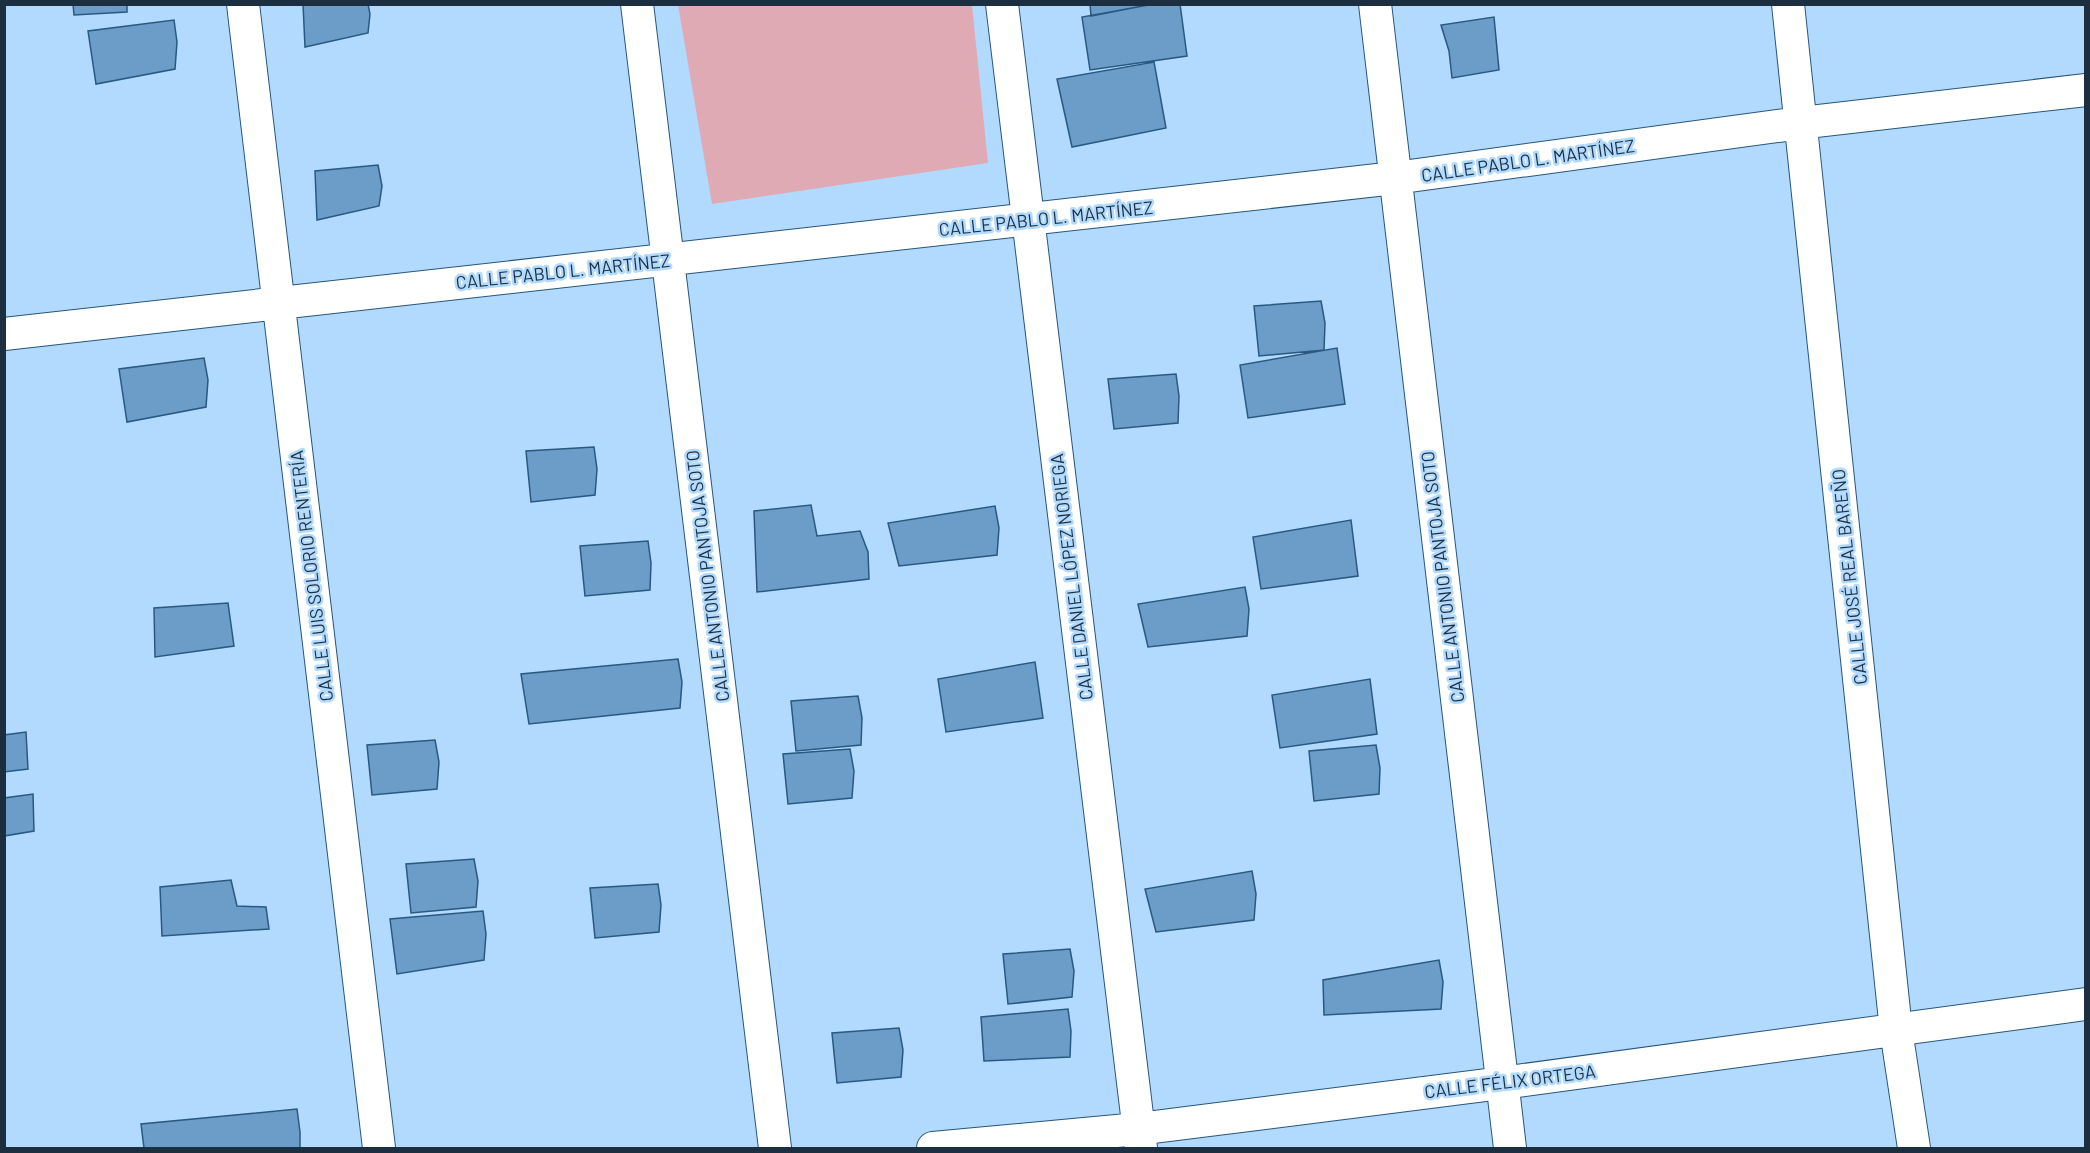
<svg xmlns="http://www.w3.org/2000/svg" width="2090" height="1153" font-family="Barlow,sans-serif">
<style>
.green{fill:#dfaab4}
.building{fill:#6c9dc8;stroke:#295980;stroke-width:1.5}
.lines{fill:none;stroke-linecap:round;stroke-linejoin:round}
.minor-casing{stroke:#26557c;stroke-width:34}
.minor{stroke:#fff;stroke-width:32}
.labels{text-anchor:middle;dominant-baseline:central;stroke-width:5;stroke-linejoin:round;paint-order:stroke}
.street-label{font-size:18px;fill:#1b2f40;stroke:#b2dafe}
</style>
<rect width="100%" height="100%" fill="#b2dafe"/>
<path class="green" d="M678,5H972L988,163L712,204Z"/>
<path class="building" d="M73,4H127V12L74,15Z
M303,4H368L370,14L368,33L305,47Z
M1090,4H1138V7L1091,16Z
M1154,4H1180L1187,56L1090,70L1082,17Z
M1494,17L1499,70L1452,78L1449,51L1441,25Z
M174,20L177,42L175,69L96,84L88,31Z
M1154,62L1166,128L1072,147L1057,79Z
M378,165L382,186L379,206L317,220L315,171Z
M1321,301L1325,323L1324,350L1259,356L1254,306Z
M1337,348L1345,404L1248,418L1240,365Z
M204,358L208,380L206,407L127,422L119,369Z
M1176,374L1179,396L1178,423L1114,429L1108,379Z
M594,447L597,469L595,495L531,502L526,451Z
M811,505L817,536L860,531L868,552L869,579L757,592L754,511Z
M995,506L999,528L997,555L899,566L888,523Z
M1351,520L1358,576L1261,589L1253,537Z
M648,541L651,563L650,590L585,596L580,546Z
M1245,587L1249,609L1247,636L1148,647L1138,604Z
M228,603L234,646L155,657L154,608Z
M678,659L682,682L680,708L529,724L521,674Z
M1035,662L1043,718L946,732L938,679Z
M1370,679L1377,734L1280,748L1272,695Z
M858,696L862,718L861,745L796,751L791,701Z
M26,732L28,769L4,772V735Z
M435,740L439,762L437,789L372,795L367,745Z
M1376,745L1380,768L1379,794L1314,801L1309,751Z
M850,749L854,771L852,798L788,804L783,754Z
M33,794L34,831L4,836V798Z
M474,859L478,881L476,907L411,913L406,864Z
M1252,871L1256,894L1254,920L1156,932L1145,889Z
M231,880L237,906L266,907L269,929L162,936L160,887Z
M658,884L661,905L659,932L595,938L590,888Z
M483,911L486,934L484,960L397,974L390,919Z
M1070,949L1074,971L1072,997L1008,1004L1003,954Z
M1439,960L1443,982L1441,1009L1324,1015L1323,980Z
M1068,1009L1071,1031L1070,1057L984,1061L981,1017Z
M899,1028L903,1050L901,1077L837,1083L832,1033Z
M297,1109L300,1132V1148H144L141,1124Z"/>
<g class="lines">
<defs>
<path id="minor" d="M243,4L379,1148
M637,4L775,1148
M1002,4L1141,1148
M1375,4L1510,1148
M1788,4L1896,1030L1914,1148
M4,334L1395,178L1800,123L2086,90
M933,1148L1138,1129L1502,1083L2086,1004"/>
</defs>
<use href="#minor" class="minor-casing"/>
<use href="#minor" class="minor"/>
</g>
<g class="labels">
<g class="street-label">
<text transform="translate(1528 160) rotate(-8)">CALLE PABLO L. MARTÍNEZ</text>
<text transform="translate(1046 218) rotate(-6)">CALLE PABLO L. MARTÍNEZ</text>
<text transform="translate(563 271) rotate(-6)">CALLE PABLO L. MARTÍNEZ</text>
<text transform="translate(311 576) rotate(-97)">CALLE LUIS SOLORIO RENTERÍA</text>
<text transform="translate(707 576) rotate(-97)">CALLE ANTONIO PANTOJA SOTO</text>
<text transform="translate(1071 577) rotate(-97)">CALLE DANIEL LÓPEZ NORIEGA</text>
<text transform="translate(1442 577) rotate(-97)">CALLE ANTONIO PANTOJA SOTO</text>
<text transform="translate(1849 577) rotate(-96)">CALLE JOSÉ REAL BAREÑO</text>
<text transform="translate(1510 1081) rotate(-7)">CALLE FÉLIX ORTEGA</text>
</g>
</g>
<rect width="2090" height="1153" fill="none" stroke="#1b2f40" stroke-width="12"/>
</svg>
